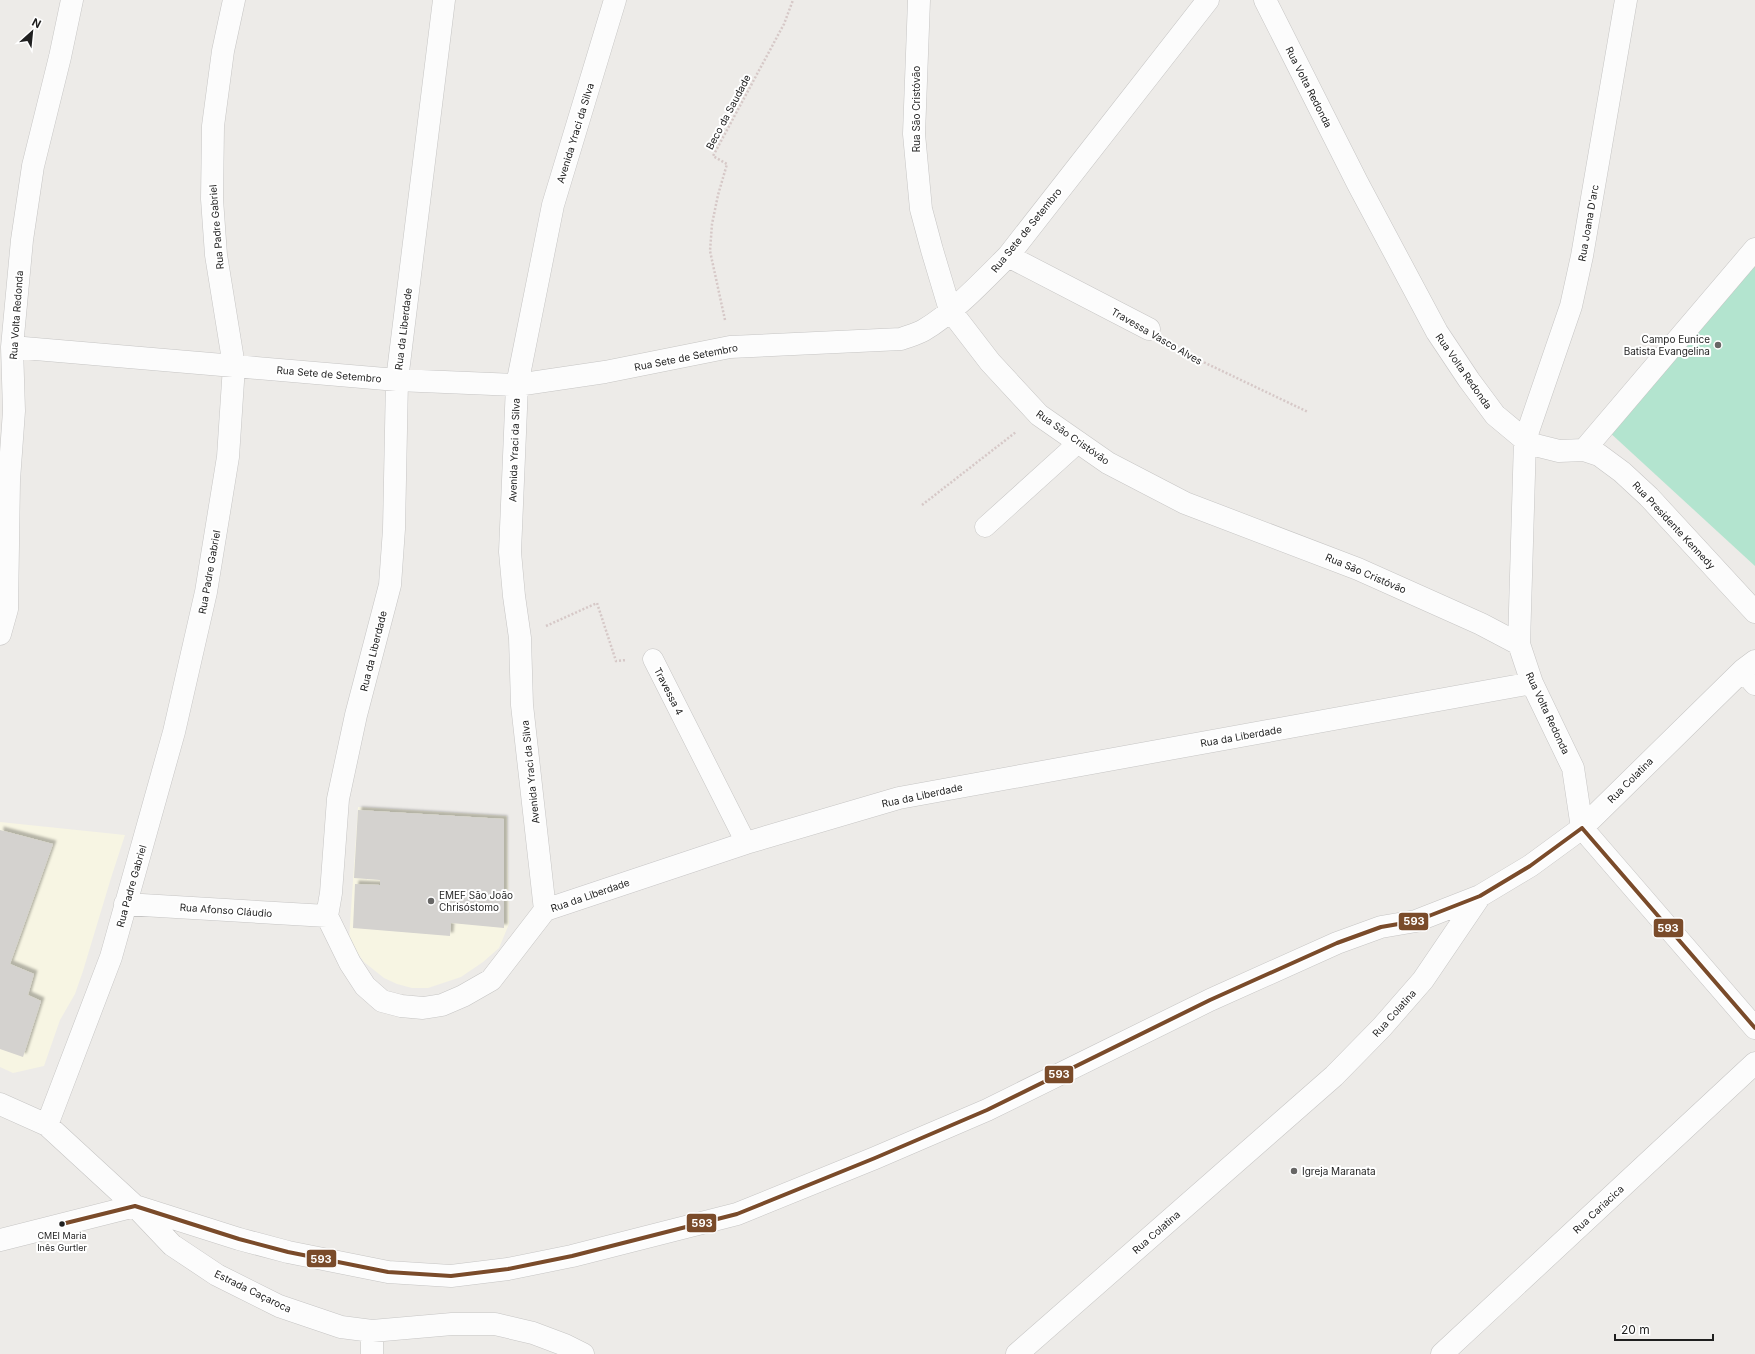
<svg xmlns="http://www.w3.org/2000/svg" width="1755" height="1354" font-family="Inter,sans-serif">
<style>
.education{fill:#f7f5e3}
.pitch{fill:#b3e4cf}
.building{fill:#d4d2cf;filter:url(#shadow)}
.lines{fill:none;stroke-linecap:round;stroke-linejoin:round}
.lane-casing{stroke:#c6c5c4;stroke-width:21}
.street-casing{stroke:#c6c5c4;stroke-width:23}
.path{stroke:#d6c8c7;stroke-width:2.5;stroke-dasharray:2 2;stroke-linecap:butt}
.lane{stroke:#fcfcfc;stroke-width:20}
.street{stroke:#fcfcfc;stroke-width:22}
.bus-1-casing{stroke:#fff;stroke-width:7}
.bus-1{stroke:#7a4b2a;stroke-width:4}
.poi-dot{fill:#676665;stroke:#fff;stroke-width:1.5}
.bus-dot{fill:#1f1f1f;stroke:#fff;stroke-width:1.5}
.labels{text-anchor:middle;dominant-baseline:central;stroke-width:4;stroke-linejoin:round;paint-order:stroke}
.bus-label{font-size:9px;fill:#1f1f1f;stroke:#fff}
.street-label{font-size:10px;fill:#1f1f1f;stroke:#fff}
.poi-label{font-size:10px;fill:#1f1f1f;stroke:#fff;text-anchor:start}
.line-badge{stroke:#fff;stroke-width:1.5}
.badge-label{font-size:11px;text-anchor:middle;font-weight:bold;fill:#fff}
</style>
<defs>
<filter id="shadow"><feDropShadow dx="3.5" dy="-3.5" stdDeviation="1" flood-color="#0004"/></filter>
</defs>
<rect width="100%" height="100%" fill="#edebe8"/>
<path class="education" d="M358,807L507,816L509,924L499,948L483,962L461,977L428,988H412L397,984L384,978L364,962L354,948L349,939Z
M0,822L125,835L111,878L83,971L75,994L60,1020L44,1066L13,1073L0,1067Z"/>
<path class="pitch" d="M1755,259V566L1607,430Z"/>
<path class="building" d="M358,810L504,819V928L451,923L450,936L353,928L355,884L380,885V880L354,878Z
M0,830L53,844L10,964L34,974L28,995L41,1001L23,1057L0,1049Z"/>
<g class="lines">
<defs>
<path id="lane" d="M985,527L1079,442
M653,659L746,843"/>
<path id="street" d="M444,0L397,380L394,529L390,585L356,715L338,799L331,893L327,916L350,963L365,986L382,1001L401,1006L423,1008L442,1005L463,996L491,980L545,910L746,843L899,798L1532,683
M919,0L914,134L921,209L932,250L950,310L990,362L1039,415L1108,463L1185,503L1358,569L1481,624L1519,644
M1265,0L1358,184L1437,332L1469,380L1495,415L1525,440L1535,445L1559,451L1584,450L1599,455L1622,472L1649,497L1755,612
M1008,256L1149,329
M12,347L397,380L517,385L605,372L730,347L901,339C909,336 917,334 924,330C953,313 984,280 1008,256L1208,0
M1584,450L1755,249
M0,634L7,609L9,480L14,411L12,347L22,240L33,166L60,57L72,0
M1743,670L1755,684
M1582,828L1573,768L1532,683L1519,644L1525,440L1571,306L1582,256L1626,0
M1582,828L1755,1028
M125,904L327,916
M545,910L522,705L520,638L514,596L510,552L517,385L553,205L615,0
M0,1104L47,1125L135,1206L172,1245L217,1275L279,1306L341,1327L372,1331L452,1324H495L533,1333L565,1345L583,1354
M47,1125L111,957L174,732L206,592L228,457L234,366L216,255L212,199L213,126L223,51L234,0
M135,1206L239,1239L288,1252L388,1272L451,1276L508,1269L572,1256L737,1214L875,1158L987,1110L1210,1000L1337,943L1381,927L1416,921L1480,896
M0,1240L135,1206
M372,1354V1331
M1017,1354L1334,1076L1382,1027L1423,980L1480,896L1530,866L1582,828L1743,670L1755,661
M1442,1354L1755,1063"/>
</defs>
<use href="#lane" class="lane-casing"/>
<use href="#street" class="street-casing"/>
<path class="path" d="M725,320L710,251L712,224L718,195L727,164L713,156L784,24L793,0
M1173,344L1197,359L1308,412
M922,505L1016,432
M546,626L597,603L616,661L627,660"/>
<use href="#lane" class="lane"/>
<use href="#street" class="street"/>
<defs>
<path id="bus-1" d="M1582,828L1755,1028
M135,1206L239,1239L288,1252L388,1272L451,1276L508,1269L572,1256L737,1214L875,1158L987,1110L1210,1000L1337,943L1381,927L1416,921L1480,896L1530,866L1582,828
M62,1224L135,1206"/>
</defs>
<use href="#bus-1" class="bus-1-casing"/>
<use href="#bus-1" class="bus-1"/>
</g>
<g class="poi-dot">
<circle cx="1718" cy="345" r="4"/>
<circle cx="431" cy="901" r="4"/>
<circle cx="1294" cy="1171" r="4"/>
</g>
<circle class="bus-dot" cx="62" cy="1224" r="3.5"/>
<g class="labels">
<g class="bus-label">
<text x="62" y="1235">CMEI Maria<tspan x="62" dy="12">Inês Gurtler</tspan></text>
</g>
<g class="street-label">
<text transform="translate(1309 87) rotate(63)">Rua Volta Redonda</text>
<text transform="translate(916 109) rotate(-90)">Rua São Cristóvão</text>
<text transform="translate(728 112) rotate(-62)">Beco da Saudade</text>
<text transform="translate(575 133) rotate(-73)">Avenida Yraci da Silva</text>
<text transform="translate(1588 223) rotate(-80)">Rua Joana D'arc</text>
<text transform="translate(216 227) rotate(-95)">Rua Padre Gabriel</text>
<text transform="translate(1026 230) rotate(-51)">Rua Sete de Setembro</text>
<text transform="translate(16 315) rotate(-86)">Rua Volta Redonda</text>
<text transform="translate(403 329) rotate(-83)">Rua da Liberdade</text>
<text transform="translate(1157 336) rotate(30)">Travessa Vasco Alves</text>
<text transform="translate(686 357) rotate(-11)">Rua Sete de Setembro</text>
<text transform="translate(1464 371) rotate(55)">Rua Volta Redonda</text>
<text transform="translate(329 374) rotate(5)">Rua Sete de Setembro</text>
<text transform="translate(1073 437) rotate(35)">Rua São Cristóvão</text>
<text transform="translate(514 450) rotate(-88)">Avenida Yraci da Silva</text>
<text transform="translate(1674 525) rotate(47)">Rua Presidente Kennedy</text>
<text transform="translate(209 572) rotate(-80)">Rua Padre Gabriel</text>
<text transform="translate(1366 573) rotate(23)">Rua São Cristóvão</text>
<text transform="translate(373 651) rotate(-76)">Rua da Liberdade</text>
<text transform="translate(669 691) rotate(63)">Travessa 4</text>
<text transform="translate(1548 713) rotate(65)">Rua Volta Redonda</text>
<text transform="translate(1241 736) rotate(-10)">Rua da Liberdade</text>
<text transform="translate(530 772) rotate(-96)">Avenida Yraci da Silva</text>
<text transform="translate(1630 780) rotate(-45)">Rua Colatina</text>
<text transform="translate(922 795) rotate(-12)">Rua da Liberdade</text>
<text transform="translate(131 886) rotate(-74)">Rua Padre Gabriel</text>
<text transform="translate(590 895) rotate(-19)">Rua da Liberdade</text>
<text transform="translate(226 910) rotate(4)">Rua Afonso Cláudio</text>
<text transform="translate(1394 1013) rotate(-48)">Rua Colatina</text>
<text transform="translate(1598 1209) rotate(-43)">Rua Cariacica</text>
<text transform="translate(1156 1232) rotate(-41)">Rua Colatina</text>
<text transform="translate(253 1291) rotate(26)">Estrada Caçaroca</text>
</g>
<g class="poi-label">
<text x="1710" y="339" text-anchor="end">Campo Eunice<tspan x="1710" dy="12">Batista Evangelina</tspan></text>
<text x="439" y="895">EMEF São João<tspan x="439" dy="12">Chrisóstomo</tspan></text>
<text x="1302" y="1171">Igreja Maranata</text>
</g>
</g>
<g class="line-badge">
<rect x="1398" y="912" width="31" height="19" rx="4" fill="#7a4b2a"/>
<rect x="1653" y="918" width="31" height="20" rx="4" fill="#7a4b2a"/>
<rect x="1044" y="1065" width="30" height="19" rx="4" fill="#7a4b2a"/>
<rect x="686" y="1213" width="31" height="20" rx="4" fill="#7a4b2a"/>
<rect x="306" y="1249" width="31" height="19" rx="4" fill="#7a4b2a"/>
</g>
<g class="badge-label">
<text x="1414" y="925">593</text>
<text x="1668" y="932">593</text>
<text x="1059" y="1078">593</text>
<text x="702" y="1227">593</text>
<text x="321" y="1263">593</text>
</g>
<g transform="translate(32 32) rotate(27)" stroke="#ffffff" stroke-width="3" paint-order="stroke">
<path d="M0-3L7 15L0 10L-7 15Z" fill="#1f1f1f"/>
<text y="-6" font-size="11" font-weight="bold" text-anchor="middle" fill="#1f1f1f">N</text>
</g>
<path d="M1615 1334v6h98v-6" fill="none" stroke="#1f1f1f" stroke-width="2"/>
<text x="1621" y="1334" font-size="12" fill="#1f1f1f" stroke="#ffffff" stroke-width="3" paint-order="stroke">20 m</text>
</svg>
